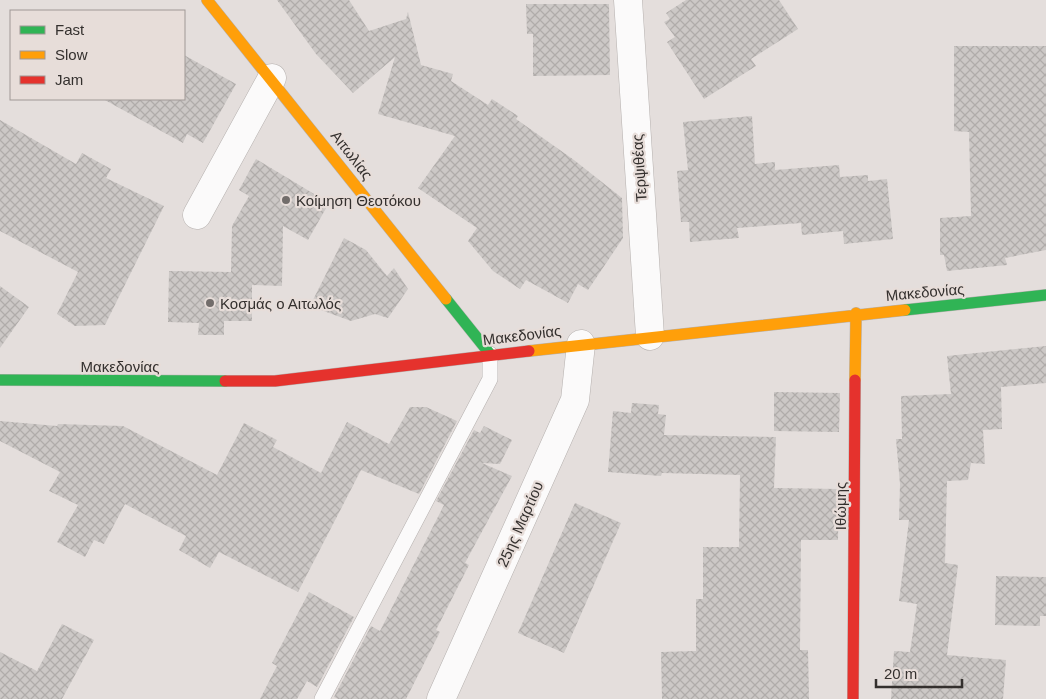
<svg xmlns="http://www.w3.org/2000/svg" width="1046" height="699" font-family="Helvetica,sans-serif">
<style>
.building{fill:url(#building-cross-hatch)}
.lines{fill:none;stroke-linecap:round;stroke-linejoin:round}
.lane-casing{stroke:#b5b0ae;stroke-width:16}
.street-casing{stroke:#b5b0ae;stroke-width:29}
.fast-casing{stroke:#b5b0ae;stroke-width:12}
.slow-casing{stroke:#b5b0ae;stroke-width:12}
.jam-casing{stroke:#b5b0ae;stroke-width:12}
.lane{stroke:#fbfafa;stroke-width:15}
.street{stroke:#fbfafa;stroke-width:28}
.fast{stroke:#30b455;stroke-width:11}
.slow{stroke:#ff9f0a;stroke-width:11}
.jam{stroke:#e5322d;stroke-width:11}
.poi-dot{fill:#726d6b;stroke:#e7ddd9;stroke-width:2}
.labels{text-anchor:middle;dominant-baseline:central;stroke-width:4.5;stroke-linejoin:round;paint-order:stroke}
.street-label{font-size:15px;fill:#34302e;stroke:#e7ddd9}
.poi-label{font-size:15px;fill:#34302e;stroke:#e7ddd9;text-anchor:start}
</style>
<defs>
<pattern id="building-cross-hatch" width="8" height="8" patternUnits="userSpaceOnUse" patternTransform="scale(1.25)"><rect width="8" height="8" fill="#ccc8c6"/><path d="M0 0l8 8M0 8l8-8" fill="none" stroke="#b0acaa"/></pattern>
</defs>
<rect width="100%" height="100%" fill="#e4dedc"/>
<path class="building" d="M277,0H349L369,31L406,19L408,12L421,65L453,74L451,81L488,105L492,99L518,116L516,119L574,160L622,198L623,238L588,290L578,284L568,303L526,280L520,289L493,271L468,241L477,228L418,188L455,136L378,114L395,57L353,93L316,54Z
M686,0H779L798,29L751,59L756,66L704,99L667,42L675,37L664,22L670,19L666,13Z
M526,4H609L610,75L533,76V34H527Z
M954,46H1046V250L1005,258L1007,265L947,271L944,255H940V218L971,216L969,132L954,131Z
M184,55L236,84L203,143L187,134L183,143L103,99H184Z
M752,116L755,164L775,162V170L839,165L840,177L868,175V181L887,179L893,239L844,244L843,231L802,235L801,223L737,228L739,238L690,242L689,222H681L677,171L688,170L683,122Z
M0,120L76,164L82,153L111,169L106,178L164,206L105,325L75,326L57,314L78,272L0,231Z
M256,159L329,203L308,240L283,226L282,286L252,285V321H224V335H198L199,323L168,322L169,271L231,272L232,226L249,196L239,190Z
M344,238L366,250L387,276L394,268L408,289L388,318L375,314L351,321L310,306Z
M0,286L29,307L0,348Z
M1046,346V383L1001,387L1002,429L983,430L985,464L971,463L968,480L947,481L945,563L958,565L947,655L1006,660L1003,699H891L894,651L910,652L917,604L899,601L909,520H899L900,484L896,439H902L901,396L951,394L947,356Z
M774,392L840,393L839,432L774,431Z
M632,403L659,405L658,414L666,415L664,435L776,437L774,488L839,489L838,540H801L800,650H808L809,699H662L661,652L696,651V599H703V547H739L740,475L662,473L661,476L608,472L613,411L631,413Z
M410,407H426L457,421L419,494L361,470L298,592L219,552L210,568L179,550L186,536L125,504L104,544L94,540L85,557L57,542L78,505L49,491L60,472L0,441V421L57,426L58,424L123,426L217,475L244,423L277,440L273,447L321,473L347,422L389,444Z
M484,426L512,440L500,464L482,463L512,476L465,563L469,565L436,630L440,632L406,699H338L334,697L371,626L380,631L444,505L436,501L474,430L480,433Z
M575,503L621,523L564,653L518,633Z
M996,576L1046,577V616H1040V626L995,625Z
M309,592L354,617L317,687L307,681L297,699H260L277,666L272,663Z
M62,624L94,640L62,699H0V652L37,671Z"/>
<g class="lines">
<defs>
<path id="lane" d="M322,699L490,379V354"/>
<path id="street" d="M628,0L650,336
M197,215L272,78
M441,699L575,400L581,344"/>
<path id="fast" d="M446,299L490,354
M905,310L1046,295
M0,380L225,381"/>
<path id="slow" d="M207,0L446,299
M529,351L905,310
M855,380L856,313"/>
<path id="jam" d="M225,381H275L529,351
M853,699L855,380"/>
</defs>
<use href="#lane" class="lane-casing"/>
<use href="#street" class="street-casing"/>
<use href="#fast" class="fast-casing"/>
<use href="#slow" class="slow-casing"/>
<use href="#jam" class="jam-casing"/>
<use href="#lane" class="lane"/>
<use href="#street" class="street"/>
<use href="#fast" class="fast"/>
<use href="#slow" class="slow"/>
<use href="#jam" class="jam"/>
</g>
<g class="poi-dot">
<circle cx="286" cy="200" r="5"/>
<circle cx="210" cy="303" r="5"/>
</g>
<g class="labels">
<g class="street-label">
<text transform="translate(352 155) rotate(52)">Αιτωλίας</text>
<text transform="translate(639 168) rotate(-94)">Τερψιθέας</text>
<text transform="translate(925 292) rotate(-5)">Μακεδονίας</text>
<text transform="translate(522 335) rotate(-7)">Μακεδονίας</text>
<text x="120" y="366">Μακεδονίας</text>
<text transform="translate(840 506) rotate(-90)">Ιθώμης</text>
<text transform="translate(520 524) rotate(-66)">25ης Μαρτίου</text>
</g>
<g class="poi-label">
<text x="296" y="200">Κοίμηση Θεοτόκου</text>
<text x="220" y="303">Κοσμάς ο Αιτωλός</text>
</g>
</g>
<rect x="10" y="10" width="175" height="90" fill="#e7ddd9" stroke="#9f9895"/>
<rect x="20" y="26" width="25" height="8" fill="#30b455" stroke="#9f9895"/>
<text x="55" y="35" font-size="15" fill="#34302e">Fast</text>
<rect x="20" y="51" width="25" height="8" fill="#ff9f0a" stroke="#9f9895"/>
<text x="55" y="60" font-size="15" fill="#34302e">Slow</text>
<rect x="20" y="76" width="25" height="8" fill="#e5322d" stroke="#9f9895"/>
<text x="55" y="85" font-size="15" fill="#34302e">Jam</text>
<path d="M876 679v8h86v-8" fill="none" stroke="#34302e" stroke-width="2.5"/>
<text x="884" y="679" font-size="15" fill="#34302e" stroke="#e7ddd9" stroke-width="4" paint-order="stroke">20 m</text>
</svg>
